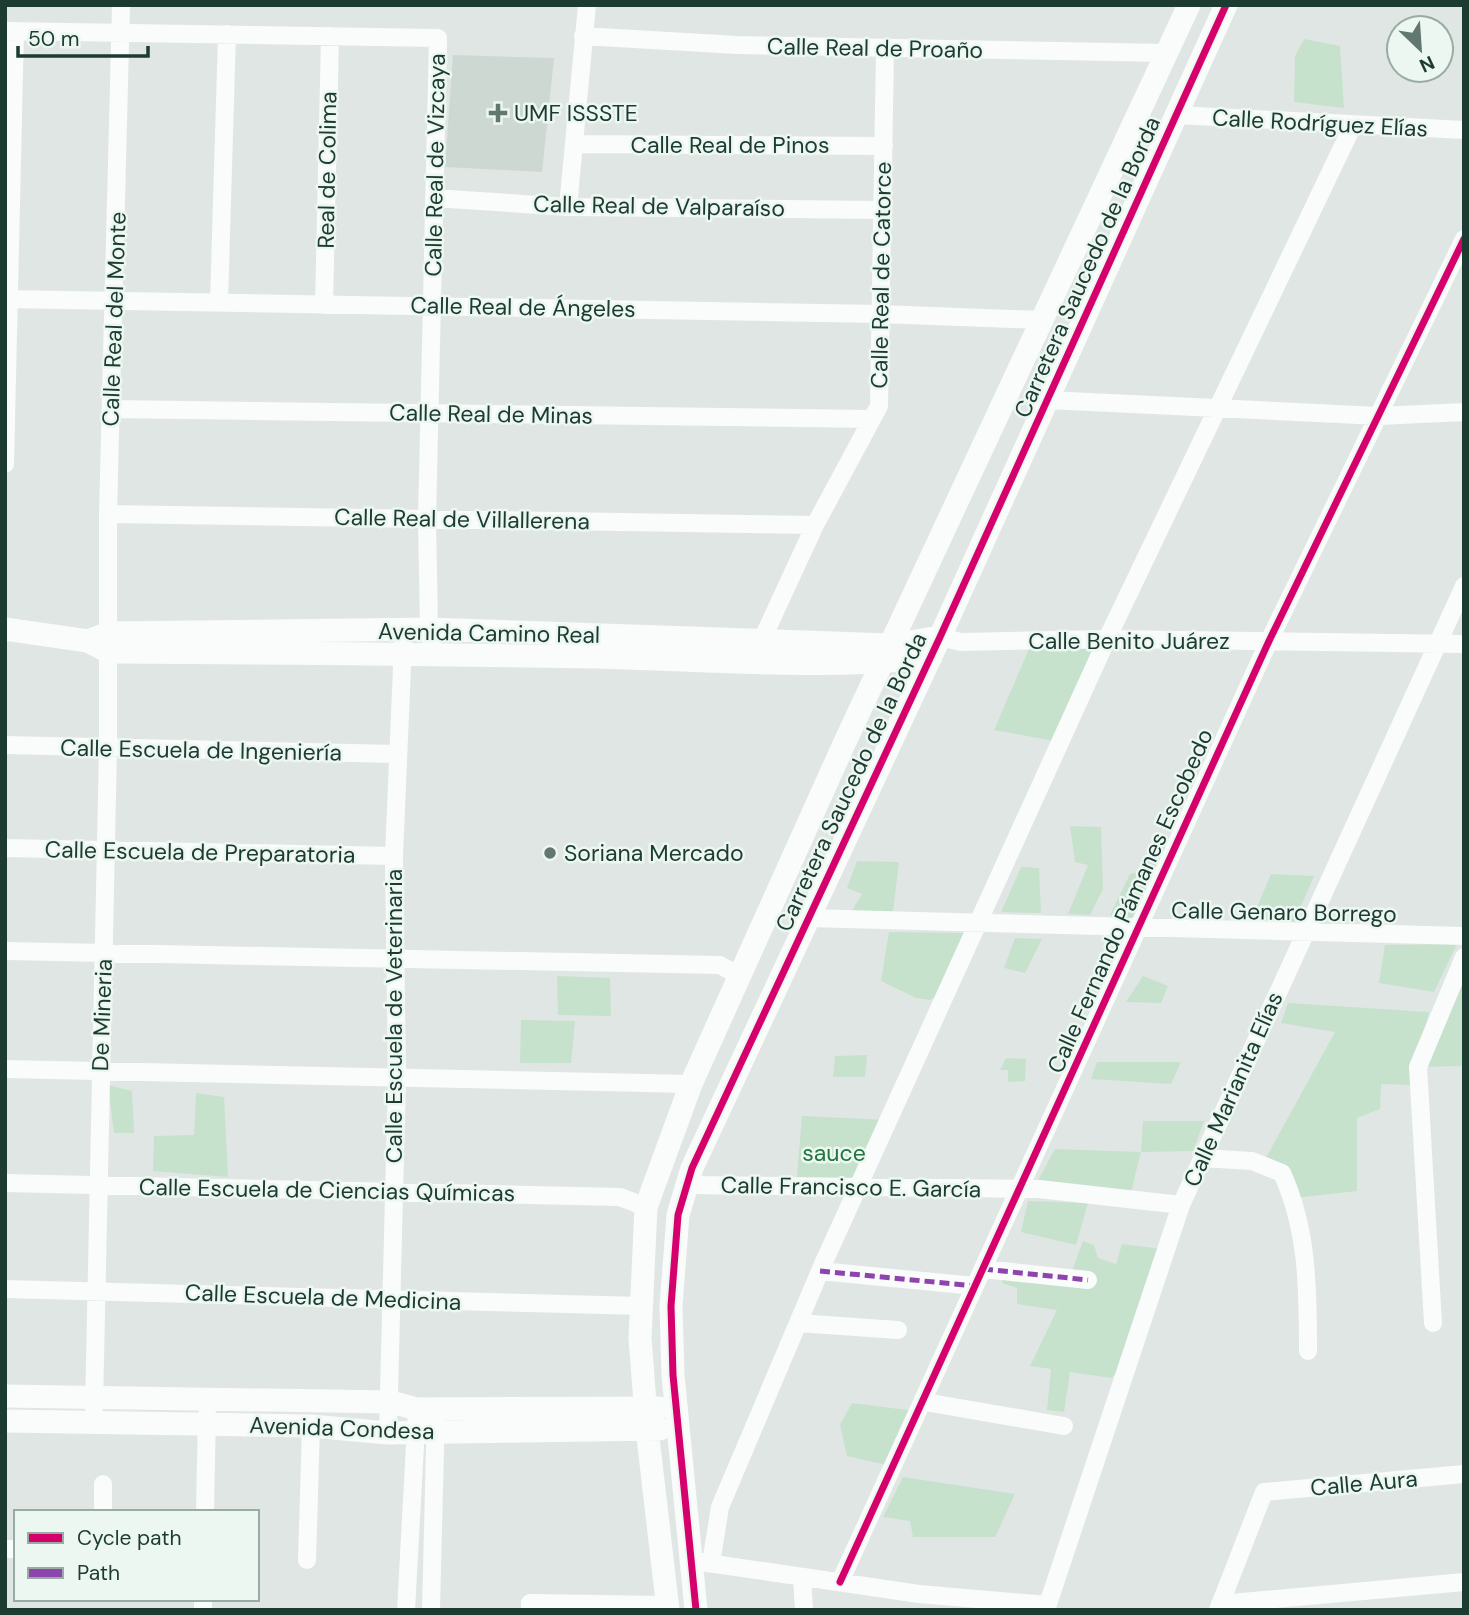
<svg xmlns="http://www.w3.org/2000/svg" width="1469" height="1615" font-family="'DM Sans',sans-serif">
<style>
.built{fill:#cdd8d3}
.green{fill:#c6e2cd}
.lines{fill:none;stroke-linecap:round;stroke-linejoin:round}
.minor{stroke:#fafbfb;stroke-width:18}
.tertiary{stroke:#fafbfb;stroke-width:23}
.quiet{stroke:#8e44ad;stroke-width:5;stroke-dasharray:10 5;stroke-linecap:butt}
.cycleway-casing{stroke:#ecf7f1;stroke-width:11}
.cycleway{stroke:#d6006c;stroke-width:7}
.poi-dot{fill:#61776f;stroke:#ecf7f1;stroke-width:2.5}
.labels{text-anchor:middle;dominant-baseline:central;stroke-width:5;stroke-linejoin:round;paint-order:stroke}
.street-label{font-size:23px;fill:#1c3b31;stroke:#ecf7f1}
.poi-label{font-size:23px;fill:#1c3b31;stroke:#ecf7f1;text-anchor:start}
.park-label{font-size:23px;fill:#22763e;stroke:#ecf7f1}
</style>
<rect width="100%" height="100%" fill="#e0e6e3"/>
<path class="built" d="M453,55L554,58L542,172L445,167Z"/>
<path class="green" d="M1304,39L1340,46L1344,108L1294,102L1295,56Z
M1029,649H1102L1060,742L994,730Z
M1070,826L1101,827L1103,889L1090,915L1068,914L1088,865L1075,862Z
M1176,846L1139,927L1110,915L1130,874L1146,870L1152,848Z
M857,861L899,862L892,920L847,919L862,894L847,888Z
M1021,867L1039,868L1041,913L1001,912Z
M1271,874L1314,876L1294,922L1252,919Z
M889,932L964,933L939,994L930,1000L916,998L881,981Z
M1015,938L1042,939L1025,973L1004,968Z
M1457,944L1434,992L1379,983L1385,945Z
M1464,957V1066L1418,1067Z
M557,976L610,978L611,1016L558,1015Z
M1143,976L1168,986L1161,1003L1126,1002Z
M1288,1003L1429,1012L1412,1085L1381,1084L1380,1109L1357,1118V1191L1294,1198L1262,1165L1335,1032L1281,1023Z
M521,1020L575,1021L571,1063H520Z
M867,1055L865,1077H833L835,1056Z
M1006,1058L1026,1059L1025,1081L1008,1082V1070H1000Z
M1097,1062H1181L1171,1084L1091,1079Z
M108,1085L132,1091L134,1133H114Z
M196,1093L224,1097L228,1177L153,1171L154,1136L194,1135Z
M802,1116L888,1120L858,1187H796Z
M1143,1121H1204L1193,1151L1141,1152L1131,1192L1037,1182L1055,1149L1141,1152Z
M1028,1201L1088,1203L1076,1245L1021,1232Z
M1083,1241L1094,1245L1098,1258L1116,1264L1122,1244L1162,1249L1133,1321L1117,1373L1111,1378L1070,1372L1064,1412L1047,1410L1051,1369L1030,1366L1057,1310L1017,1304V1288L1002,1283L1003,1276L1072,1271Z
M852,1403L915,1411L887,1465L847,1456L840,1425Z
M903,1477L1015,1494L995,1537H913L910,1521L883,1517Z"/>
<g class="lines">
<path class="minor" d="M5,31L438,38L427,519L429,629L434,654
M583,36L737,45L1167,53
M1177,115L1464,130
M575,144L884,146
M434,198L568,207L883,210
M568,207L587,5
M5,299L881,314L1040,320
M219,302L227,34
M324,305L330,36
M1048,400L1379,416L1464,412
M111,409L872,419
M5,464L15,31
M108,514L815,525
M940,637L961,642L1107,639L1464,644
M761,642L815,525L879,406L885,49
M5,745L396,754
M5,848L394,856
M809,918L1464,936
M5,951L720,965L741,977
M5,1069L691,1084
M1202,1158L1252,1161L1282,1173C1308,1230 1308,1290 1308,1351
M5,1183L620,1197L646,1207
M687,1185L1039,1189L1181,1205
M983,1269L1088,1280
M820,1271L975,1286
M5,1289L641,1306
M798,1323L898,1330
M1433,1323L1418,1067L1464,957
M925,1402L1064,1426
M94,1408L108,748V514L121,5
M388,1433L397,1078L394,856L403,643
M103,1484V1512
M205,1512L207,1414
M5,1549H16
M307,1560L311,1426
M701,1562L919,1594L1048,1605
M711,1563L720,1507L823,1264L1107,639L1353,125
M802,1577L804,1610
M840,1582L1269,641L1464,239
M1220,1604L1464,1582
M203,1610V1599
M406,1610L417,1409
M431,1610L436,1409
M530,1610V1603L667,1605
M1046,1610L1181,1205L1464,586
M1218,1610L1264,1492L1464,1474"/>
<path class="tertiary" d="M5,629L88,641L109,652C272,653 434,654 597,657C708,660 821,670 931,657
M88,641L109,633L429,629L891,645L940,637
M5,1396L391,1402L417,1409L659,1408
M5,1421L311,1426L388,1433L660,1429
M668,1610L647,1429L640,1338L646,1207L691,1084L844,744L1189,5
M696,1610L673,1375L671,1306L678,1215L692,1168L940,637L1226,5"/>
<path class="quiet" d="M983,1269L1088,1280
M820,1271L975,1286"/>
<defs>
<path id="cycleway" d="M840,1582L1269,641L1464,239
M696,1610L673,1375L671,1306L678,1215L692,1168L940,637L1226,5"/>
</defs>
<use href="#cycleway" class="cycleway-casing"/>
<use href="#cycleway" class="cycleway"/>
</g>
<g class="poi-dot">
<path d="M494.5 102.5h7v7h7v7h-7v7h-7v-7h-7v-7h7z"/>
<circle cx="550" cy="853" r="7"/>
</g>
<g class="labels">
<g class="street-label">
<text transform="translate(875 48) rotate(1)">Calle Real de Proaño</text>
<text transform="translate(1320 123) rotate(3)">Calle Rodríguez Elías</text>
<text x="730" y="145">Calle Real de Pinos</text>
<text transform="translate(435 165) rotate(-89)">Calle Real de Vizcaya</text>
<text transform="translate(327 170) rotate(-89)">Real de Colima</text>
<text transform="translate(659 206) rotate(1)">Calle Real de Valparaíso</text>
<text transform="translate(1087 267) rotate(-66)">Carretera Saucedo de la Borda</text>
<text transform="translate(881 275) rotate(-89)">Calle Real de Catorce</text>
<text transform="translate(523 307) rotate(1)">Calle Real de Ángeles</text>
<text transform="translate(114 319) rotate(-88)">Calle Real del Monte</text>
<text transform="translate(491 414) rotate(1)">Calle Real de Minas</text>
<text transform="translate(462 519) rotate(1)">Calle Real de Villallerena</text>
<text transform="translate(489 633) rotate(1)">Avenida Camino Real</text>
<text x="1129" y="641">Calle Benito Juárez</text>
<text transform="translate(201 750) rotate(1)">Calle Escuela de Ingeniería</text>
<text transform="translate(851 782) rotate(-65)">Carretera Saucedo de la Borda</text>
<text transform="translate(200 852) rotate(1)">Calle Escuela de Preparatoria</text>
<text transform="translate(1130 901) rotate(-66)">Calle Fernando Pámanes Escobedo</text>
<text transform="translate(1284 912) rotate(1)">Calle Genaro Borrego</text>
<text transform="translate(102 1015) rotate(-88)">De Mineria</text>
<text transform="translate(394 1016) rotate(-90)">Calle Escuela de Veterinaria</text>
<text transform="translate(1233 1089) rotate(-66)">Calle Marianita Elías</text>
<text transform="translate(851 1187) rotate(1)">Calle Francisco E. García</text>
<text transform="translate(327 1190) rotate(1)">Calle Escuela de Ciencias Químicas</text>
<text transform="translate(323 1297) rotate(2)">Calle Escuela de Medicina</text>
<text transform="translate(342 1428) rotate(2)">Avenida Condesa</text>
<text transform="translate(1364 1483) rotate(-5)">Calle Aura</text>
</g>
<g class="poi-label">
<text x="514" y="113">UMF ISSSTE</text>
<text x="564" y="853">Soriana Mercado</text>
</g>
<g class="park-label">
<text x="834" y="1153">sauce</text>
</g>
</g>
<rect width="1469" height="1615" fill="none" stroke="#1c3b31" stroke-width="14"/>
<rect x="14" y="1510" width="245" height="91" fill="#ecf7f1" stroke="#99aca4" stroke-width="2"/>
<rect x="28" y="1533" width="35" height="10" fill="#d6006c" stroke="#99aca4" stroke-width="2"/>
<text x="77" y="1545" font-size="21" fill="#1c3b31">Cycle path</text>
<rect x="28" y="1568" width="35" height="10" fill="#8e44ad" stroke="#99aca4" stroke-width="2"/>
<text x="77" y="1580" font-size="21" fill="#1c3b31">Path</text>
<g transform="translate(1420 49) rotate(155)"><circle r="33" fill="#ecf7f1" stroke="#99aca4" stroke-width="2"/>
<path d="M0-5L12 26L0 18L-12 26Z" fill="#61776f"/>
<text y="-10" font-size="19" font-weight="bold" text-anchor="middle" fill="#1c3b31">N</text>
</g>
<path d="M18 46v10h130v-10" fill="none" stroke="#1c3b31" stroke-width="3.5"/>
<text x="28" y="46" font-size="21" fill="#1c3b31" stroke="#ecf7f1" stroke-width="5" paint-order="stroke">50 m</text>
</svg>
